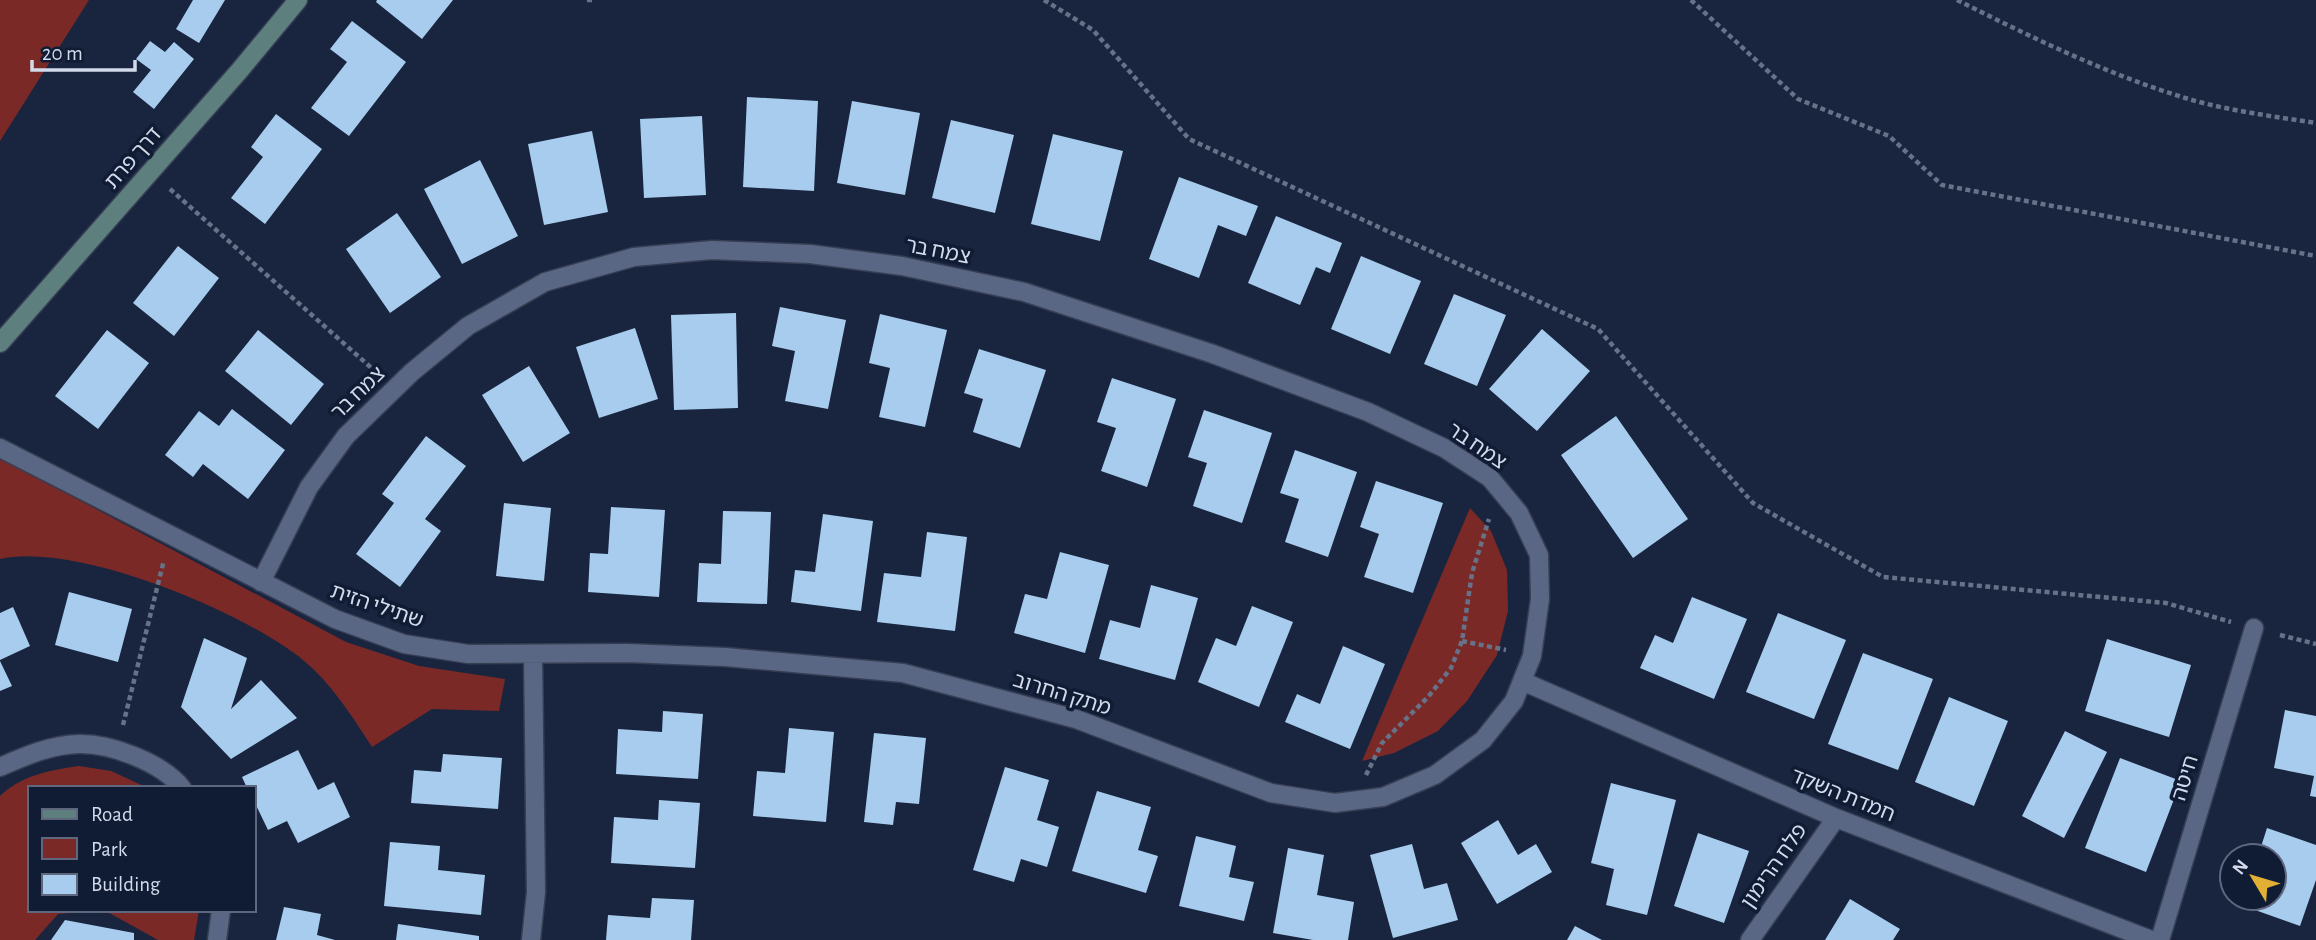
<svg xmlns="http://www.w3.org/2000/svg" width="2316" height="940" font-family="'Alegreya Sans','Noto Sans Hebrew',sans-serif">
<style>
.green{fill:#7b2926}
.building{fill:#a7cced}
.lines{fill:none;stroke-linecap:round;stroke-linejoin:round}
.street-casing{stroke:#363e54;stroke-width:21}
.secondary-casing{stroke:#363e54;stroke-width:21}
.path{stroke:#677288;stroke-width:4.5;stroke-dasharray:5 3.5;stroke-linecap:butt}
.street{stroke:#596785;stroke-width:18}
.secondary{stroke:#5d7f7e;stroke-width:18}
.labels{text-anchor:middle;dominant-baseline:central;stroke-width:7;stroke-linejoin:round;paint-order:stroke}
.street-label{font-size:21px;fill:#d2daeb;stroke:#101b34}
</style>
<rect width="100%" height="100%" fill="#19253f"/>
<path class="green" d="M0,0H89L0,141Z
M0,458L346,642L419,666L505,679L499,711L432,709L372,747C352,716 332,684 303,660C243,611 76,542 0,559Z
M1470,508L1491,531L1507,570L1508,611L1497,655L1467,701L1438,731L1394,753L1362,761Z
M79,766L111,771L148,788H30V910H199L194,940H158L104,910L58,914L35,940H0V796C22,775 51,770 79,766Z"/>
<path class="building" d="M193,0H225L199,43L176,29Z
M377,0H453L422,39L376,2Z
M352,21L406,62L349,136L311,108L347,62L330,49Z
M150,41L165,52L174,42L194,59L154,109L133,92L151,70L136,59Z
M747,97L818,101L814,191L743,187Z
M852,101L920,113L905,195L837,183Z
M276,114L322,149L265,224L231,198L263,157L251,147Z
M702,116L706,195L644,198L640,119Z
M951,120L1014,135L995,213L932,198Z
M592,131L608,212L544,225L528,144Z
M1053,134L1123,151L1100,241L1031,224Z
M480,160L518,236L462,264L424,189Z
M1179,177L1258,206L1246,236L1218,225L1199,278L1149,259Z
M397,213L441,277L390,313L346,249Z
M1276,216L1342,243L1330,273L1316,267L1300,305L1248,283Z
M178,246L219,278L174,336L133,303Z
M1361,256L1421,281L1390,354L1331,329Z
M1454,294L1506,315L1477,386L1424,364Z
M780,307L846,320L828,409L785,401L795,351L772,346Z
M736,313L738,408L674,410L671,315Z
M880,314L947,330L925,427L879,417L890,368L869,363Z
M635,328L658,399L599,418L576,347Z
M1542,329L1590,371L1537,431L1489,389Z
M107,330L149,363L98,429L55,396Z
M258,330L324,384L291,425L225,371Z
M979,349L1046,370L1020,448L973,432L983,399L964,393Z
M529,366L570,433L523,462L482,395Z
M1112,378L1176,399L1147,487L1101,471L1116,428L1097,422Z
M232,409L285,450L248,499L203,464L193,477L165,455L199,411L219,426Z
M1204,410L1272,433L1242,523L1193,506L1207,463L1188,457Z
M1616,416L1688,519L1633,558L1561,455Z
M426,436L466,466L425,519L441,531L400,587L356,554L394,503L382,494Z
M1295,450L1357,472L1328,557L1285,542L1299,499L1280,493Z
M1376,481L1443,503L1413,593L1364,577L1379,534L1360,527Z
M504,503L551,508L544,581L496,576Z
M611,507L665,510L659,597L588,592L590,553L608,554Z
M723,511L771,512L767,604L697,602L699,563L721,564Z
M823,514L873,521L861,611L791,602L795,570L815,572Z
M927,532L967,537L955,631L877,622L884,573L921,577Z
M1060,552L1109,565L1085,653L1014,633L1025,594L1047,599Z
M1151,585L1198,598L1175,680L1099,659L1110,620L1140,628Z
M69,592L132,609L118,662L55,645Z
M1692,597L1747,619L1714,699L1640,668L1655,635L1673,643Z
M1252,606L1293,622L1259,707L1198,682L1216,638L1236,646Z
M13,607L30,646L0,660V613Z
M1778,613L1846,640L1814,719L1746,692Z
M204,638L247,658L231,709L261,680L297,718L231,759L181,707Z
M2107,639L2191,665L2169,737L2085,711Z
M1343,646L1385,664L1350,749L1285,722L1297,694L1320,704Z
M1863,653L1933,679L1898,770L1828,744Z
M0,661L12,686L0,691Z
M1949,697L2008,721L1974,806L1915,782Z
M2285,710L2316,716V797L2310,796L2314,776L2274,768Z
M663,711L703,714L698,779L616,774L618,729L662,732Z
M789,728L834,732L826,822L753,816L757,771L785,773Z
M2065,731L2107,752L2064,838L2022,816Z
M874,733L926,738L919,804L896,802L893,825L864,822Z
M298,750L318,790L334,782L350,817L298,843L287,821L268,830L254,801V788H247L242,777Z
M443,754L502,758L498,809L411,803L414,770L441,772Z
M2120,758L2181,781L2146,872L2085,848Z
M1005,767L1049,780L1037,820L1059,827L1047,867L1021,859L1014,882L973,870Z
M1611,783L1676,800L1647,915L1606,905L1614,869L1591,863Z
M1097,791L1151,807L1138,850L1158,856L1146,893L1072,871Z
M659,800L700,803L695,868L611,863L614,817L658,820Z
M1498,820L1518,855L1536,844L1552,872L1497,904L1461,843Z
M2267,828L2316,845V880L2300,926L2241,905L2243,898H2274V856H2258Z
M1698,833L1749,851L1724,923L1674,906Z
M1196,836L1236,846L1229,877L1254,882L1244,921L1179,906Z
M390,842L440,846L438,870L485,875L481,915L384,906Z
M1412,844L1424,889L1447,883L1458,920L1393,938L1370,855Z
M1288,848L1324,855L1317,895L1354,902L1348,940H1313L1273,933Z
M652,898L694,900L691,940H606L608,915L650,918Z
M1850,899L1900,929L1893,940H1825Z
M284,907L321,914L317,935L335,940H276Z
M65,920L134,933V940H51Z
M398,924L479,936V940H396Z
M1575,926L1602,940H1567Z"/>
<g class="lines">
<defs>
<path id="street" d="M0,448L335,619L404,644L468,654L627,653L725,657L903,673L1076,719L1271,793L1335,803L1383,797L1435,775L1483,740L1514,701L1532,656L1540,599L1539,555L1519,513L1490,478L1444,448L1368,412L1213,354L1024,292L902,266L810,254L712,250L634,257L545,282L468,326L412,372L346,436L309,487L261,582
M1522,681L1836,818L2151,940
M0,767C25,756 50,745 78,744C111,743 162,763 182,788
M217,940L221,910
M531,940L536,892L533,655
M1750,940L1836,818
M2160,940L2254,628"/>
<path id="secondary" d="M0,343L240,70L298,0"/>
</defs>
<use href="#street" class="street-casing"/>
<use href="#secondary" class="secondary-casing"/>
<path class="path" d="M587,0H592
M1044,0L1093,30L1189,139L1598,329L1753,503L1883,577L2166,603L2231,622
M1691,0L1798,99L1889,136L1942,185L2316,256
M1957,0C2029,36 2102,72 2179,96C2222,110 2271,116 2316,123
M170,189L376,372
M2280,635L2316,644
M1462,641L1506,650
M123,725L164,560
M1366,775L1382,743L1428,697L1451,668L1462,641L1472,573L1489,519"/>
<use href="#street" class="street"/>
<use href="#secondary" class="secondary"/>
</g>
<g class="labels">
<g class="street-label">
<text transform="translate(133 158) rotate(-49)">דרך פרת</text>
<text transform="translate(938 251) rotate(11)">צמח בר</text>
<text transform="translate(358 393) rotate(-44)">צמח בר</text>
<text transform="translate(1477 446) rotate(34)">צמח בר</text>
<text transform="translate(377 606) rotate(19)">שתילי הזית</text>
<text transform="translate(1062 694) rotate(17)">מתק החרוב</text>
<text transform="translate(2185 778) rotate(-73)">חיטה</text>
<text transform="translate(1843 795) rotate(22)">חמדת השקד</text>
<text transform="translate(1774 866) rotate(-55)">פלח הרימון</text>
</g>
</g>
<rect x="28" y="786" width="228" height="126" fill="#101b34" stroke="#5e677d" stroke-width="2"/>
<rect x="42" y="809" width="35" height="10" fill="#5d7f7e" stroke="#5e677d" stroke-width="2"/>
<text x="91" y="821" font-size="21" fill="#d2daeb">Road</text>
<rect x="42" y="838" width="35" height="21" fill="#7b2926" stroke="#5e677d" stroke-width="2"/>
<text x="91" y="856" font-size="21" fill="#d2daeb">Park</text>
<rect x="42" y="874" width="35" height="21" fill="#a7cced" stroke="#5e677d" stroke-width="2"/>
<text x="91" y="891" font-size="21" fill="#d2daeb">Building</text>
<g transform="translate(2253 877) rotate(308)"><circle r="33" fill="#101b34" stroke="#5e677d" stroke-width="2"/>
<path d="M0-5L12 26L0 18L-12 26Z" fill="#e1af34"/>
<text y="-10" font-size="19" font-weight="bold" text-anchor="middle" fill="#d2daeb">N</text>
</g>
<path d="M32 60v10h103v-10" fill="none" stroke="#d2daeb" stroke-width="3.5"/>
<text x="42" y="60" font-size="21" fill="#d2daeb" stroke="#101b34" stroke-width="5" paint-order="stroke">20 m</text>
</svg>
